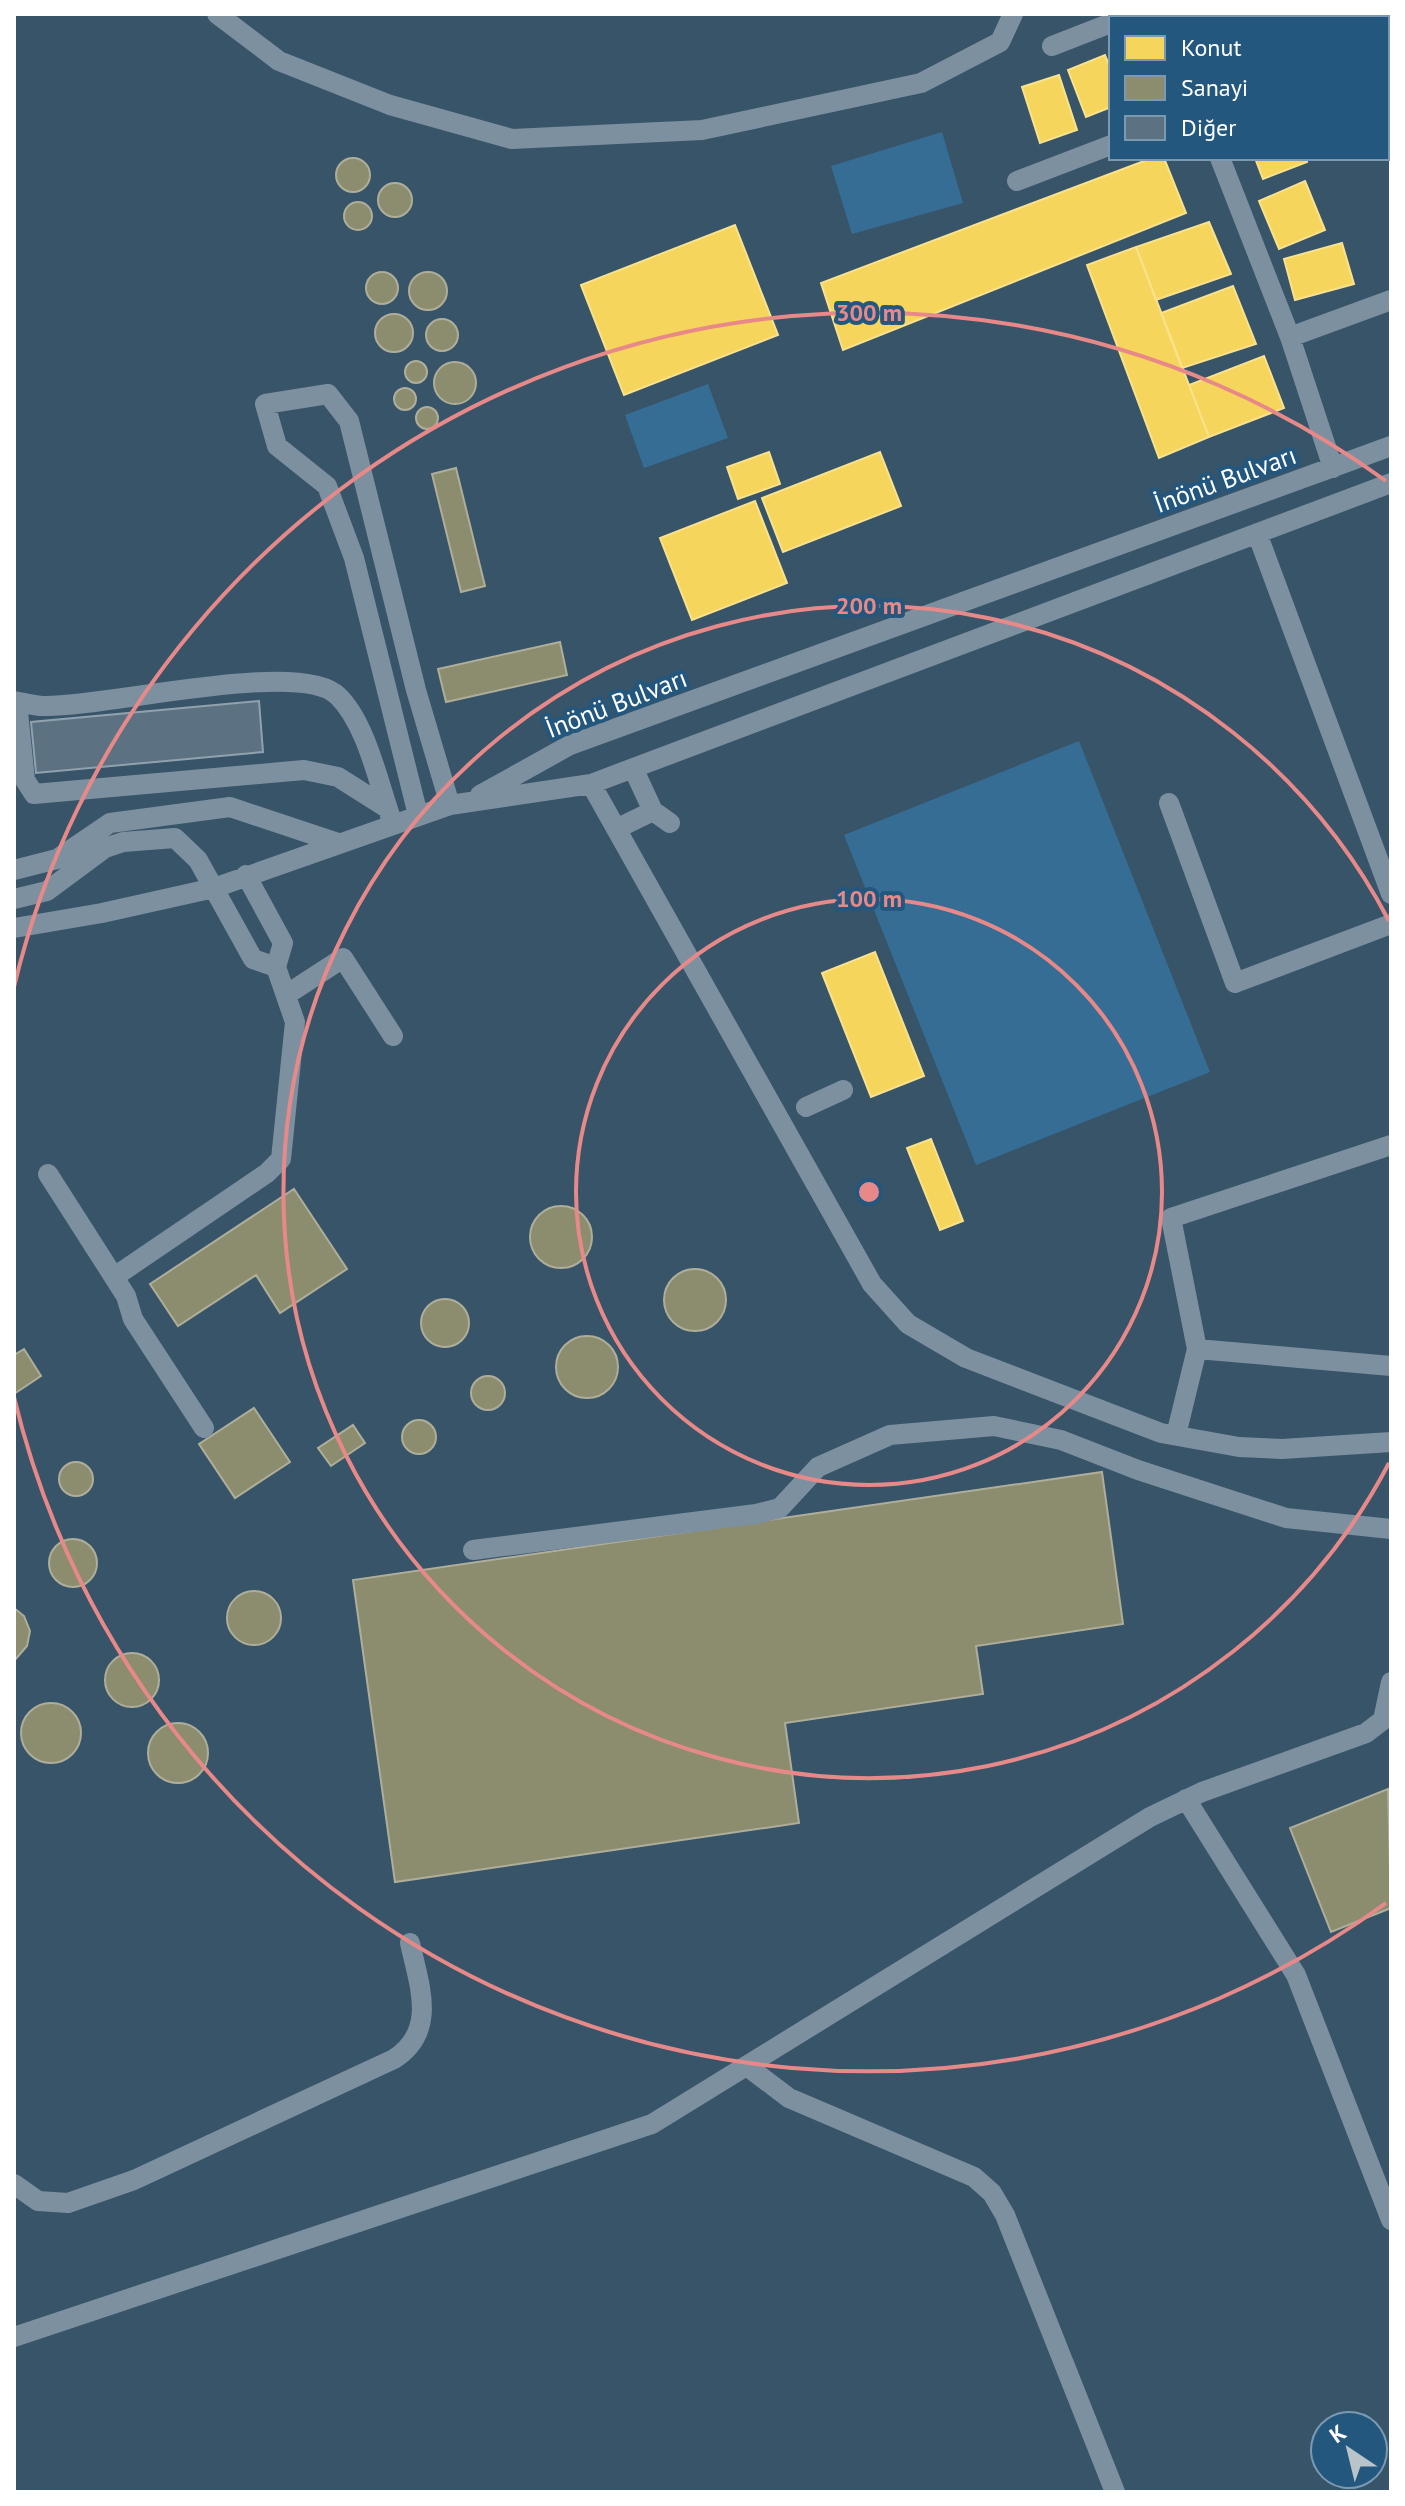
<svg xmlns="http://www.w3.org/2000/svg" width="1405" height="2506" font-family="'PT Sans',sans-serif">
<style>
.green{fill:#366d94}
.homes{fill:#f6d55c;stroke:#f9e28d;stroke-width:2}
.industry{fill:#8c8c6e;stroke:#aeae9a;stroke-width:2}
.building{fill:#5c7282;stroke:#91a2ae;stroke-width:2}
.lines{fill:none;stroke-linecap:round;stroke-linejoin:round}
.minor{stroke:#7d90a0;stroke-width:20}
.ring{fill:none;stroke:#e88989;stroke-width:4}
.labels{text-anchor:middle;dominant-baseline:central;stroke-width:8;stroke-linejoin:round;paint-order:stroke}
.street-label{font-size:26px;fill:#fff;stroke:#23577e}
.centre{fill:#e88989;stroke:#23577e;stroke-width:4}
.ring-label{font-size:24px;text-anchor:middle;font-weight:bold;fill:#e88989;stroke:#23577e;stroke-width:8;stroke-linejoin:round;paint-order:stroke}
</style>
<rect width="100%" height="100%" fill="#385469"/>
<path class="green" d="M942,132L963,203L852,234L831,166Z
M708,384L728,438L644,468L625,415Z
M1079,741L1210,1072L976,1165L844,835Z"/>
<path class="homes" d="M1105,55L1111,70V107L1086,117L1068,70Z
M1059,75L1077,130L1040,143L1022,87Z
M1152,158H1164L1186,213L843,350L821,283Z
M1255,158H1305L1307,162L1263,179Z
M1305,181L1325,230L1279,249L1259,201Z
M1209,222L1231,274L1156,300L1136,247Z
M735,225L778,335L624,395L581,285Z
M1342,243L1354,284L1295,300L1284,259Z
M1136,247L1209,437L1159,458L1087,265Z
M1233,286L1256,344L1182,368L1161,313Z
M1264,356L1284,408L1209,437L1189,385Z
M769,452L780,484L738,499L727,467Z
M880,452L901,506L783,552L762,498Z
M755,501L787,583L692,620L660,538Z
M875,952L924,1076L871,1097L822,973Z
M931,1139L963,1221L940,1230L907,1148Z"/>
<path class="industry" d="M336 175a17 17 0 1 1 34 0a17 17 0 1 1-34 0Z
M378 200a17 17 0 1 1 34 0a17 17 0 1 1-34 0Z
M344 216a14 14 0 1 1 28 0a14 14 0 1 1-28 0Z
M366 288a16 16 0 1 1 32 0a16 16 0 1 1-32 0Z
M409 291a19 19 0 1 1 38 0a19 19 0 1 1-38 0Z
M375 333a19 19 0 1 1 38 0a19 19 0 1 1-38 0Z
M426 335a16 16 0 1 1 32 0a16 16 0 1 1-32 0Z
M405 372a11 11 0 1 1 22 0a11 11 0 1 1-22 0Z
M434 383a21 21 0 1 1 42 0a21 21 0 1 1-42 0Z
M394 399a11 11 0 1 1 22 0a11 11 0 1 1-22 0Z
M416 418a11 11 0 1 1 22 0a11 11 0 1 1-22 0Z
M456,468L485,586L461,592L432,474Z
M560,642L567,675L446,702L438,669Z
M294,1189L347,1269L280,1313L256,1275L178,1326L150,1284Z
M530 1237a31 31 0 1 1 62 0a31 31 0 1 1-62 0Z
M664 1300a31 31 0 1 1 62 0a31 31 0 1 1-62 0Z
M421 1323a24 24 0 1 1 48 0a24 24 0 1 1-48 0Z
M556 1367a31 31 0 1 1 62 0a31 31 0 1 1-62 0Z
M24,1349L41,1376L14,1394V1355Z
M471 1393a17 17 0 1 1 34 0a17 17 0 1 1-34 0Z
M254,1408L290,1462L235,1498L199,1444Z
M402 1437a17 17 0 1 1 34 0a17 17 0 1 1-34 0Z
M353,1425L365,1443L331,1466L318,1448Z
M59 1479a17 17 0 1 1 34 0a17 17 0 1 1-34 0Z
M1102,1472L1123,1624L976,1646L983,1694L785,1723L799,1823L395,1882L353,1580Z
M49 1563a24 24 0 1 1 48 0a24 24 0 1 1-48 0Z
M227 1618a27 27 0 1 1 54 0a27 27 0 1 1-54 0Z
M14,1608L24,1616L30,1631L27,1646L14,1661Z
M105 1680a27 27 0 1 1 54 0a27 27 0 1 1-54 0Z
M21 1733a30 30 0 1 1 60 0a30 30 0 1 1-60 0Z
M148 1753a30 30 0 1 1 60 0a30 30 0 1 1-60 0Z
M1388,1789L1391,1908L1331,1932L1290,1828Z"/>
<path class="building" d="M259,701L263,752L36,773L31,722Z"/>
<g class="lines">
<path class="minor" d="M217,14L279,61L390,105L512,139L702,130L921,83L1000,42L1013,14
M1355,14L1356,18
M1124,18L1135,14
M1387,41L1391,40
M1052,46L1111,23
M1387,114L1391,126
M1220,158L1290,337L1333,468
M1017,181L1111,145
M1290,337L1391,300
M1257,533L1391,894
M14,701C24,703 34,706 44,706C103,708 301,658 338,696C367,724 379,786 393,824
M17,702L25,780L34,794L304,770L338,777L387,808
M633,768L653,811L670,823
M591,784L872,1284L908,1324L966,1358L1161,1433L1239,1447L1282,1449L1391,1442
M480,795L570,745L1391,446
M1169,803L1235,983L1391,924
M418,815L354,558L327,486L277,446L265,404L328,394L349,421L416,690L450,805
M616,829L653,811
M14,870L57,859L110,823L230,807L338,843
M14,899L47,891L105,848L123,842L175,838L198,860L253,959L276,967
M14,928L102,913L214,888L450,805L591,784L1391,483
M286,995L343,958L393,1036
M806,1107L843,1090
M48,1174L126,1296L133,1319L204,1428
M114,1277L267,1173L281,1159L295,1022L276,967L283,943L246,875
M1197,1349L1391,1366
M1176,1435L1197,1349L1171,1218L1391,1145
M473,1550L756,1514L780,1508L818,1467L890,1435L994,1426L1061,1440L1138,1470L1286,1518L1391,1529
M1186,1799L1296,1975L1391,2220
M748,2067L789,2098L974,2177L992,2193L1005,2215L1115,2492
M14,2184L38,2201L68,2203L134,2180L394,2059C438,2031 419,1985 410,1943
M14,2337L652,2124L1150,1817L1202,1792L1366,1733L1383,1720L1391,1682"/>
</g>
<g class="ring">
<circle cx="869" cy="1192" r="293"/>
<path d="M1389 1463A586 586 0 1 1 1389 921"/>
<path d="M1386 1903A879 879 0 0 1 14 1397M14 987A879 879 0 0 1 1386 481"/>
</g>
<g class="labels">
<g class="street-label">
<text transform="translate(1225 479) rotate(-20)">İnönü Bulvarı</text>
<text transform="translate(616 703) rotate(-21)">İnönü Bulvarı</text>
</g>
</g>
<circle cx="869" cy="1192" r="12" class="centre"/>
<g class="ring-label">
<text x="869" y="321">300 m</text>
<text x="869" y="614">200 m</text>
<text x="869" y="907">100 m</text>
</g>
<rect width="1405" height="2506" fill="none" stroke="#ffffff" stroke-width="32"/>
<rect x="1109" y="16" width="280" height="144" fill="#23577e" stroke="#7b9ab2" stroke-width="2"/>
<rect x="1125" y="36" width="40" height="24" fill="#f6d55c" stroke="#7b9ab2" stroke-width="2"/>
<text x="1181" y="56" font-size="24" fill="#ffffff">Konut</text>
<rect x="1125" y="76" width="40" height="24" fill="#8c8c6e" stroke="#7b9ab2" stroke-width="2"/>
<text x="1181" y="96" font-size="24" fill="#ffffff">Sanayi</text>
<rect x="1125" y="116" width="40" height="24" fill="#5c7282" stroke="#7b9ab2" stroke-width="2"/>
<text x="1181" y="136" font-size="24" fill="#ffffff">Diğer</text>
<g transform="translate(1349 2450) rotate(325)"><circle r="38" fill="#23577e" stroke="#7b9ab2" stroke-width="2"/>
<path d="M0-6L14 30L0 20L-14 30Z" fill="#b9c3ca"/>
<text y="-12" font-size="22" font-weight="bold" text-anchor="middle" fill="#ffffff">K</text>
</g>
</svg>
